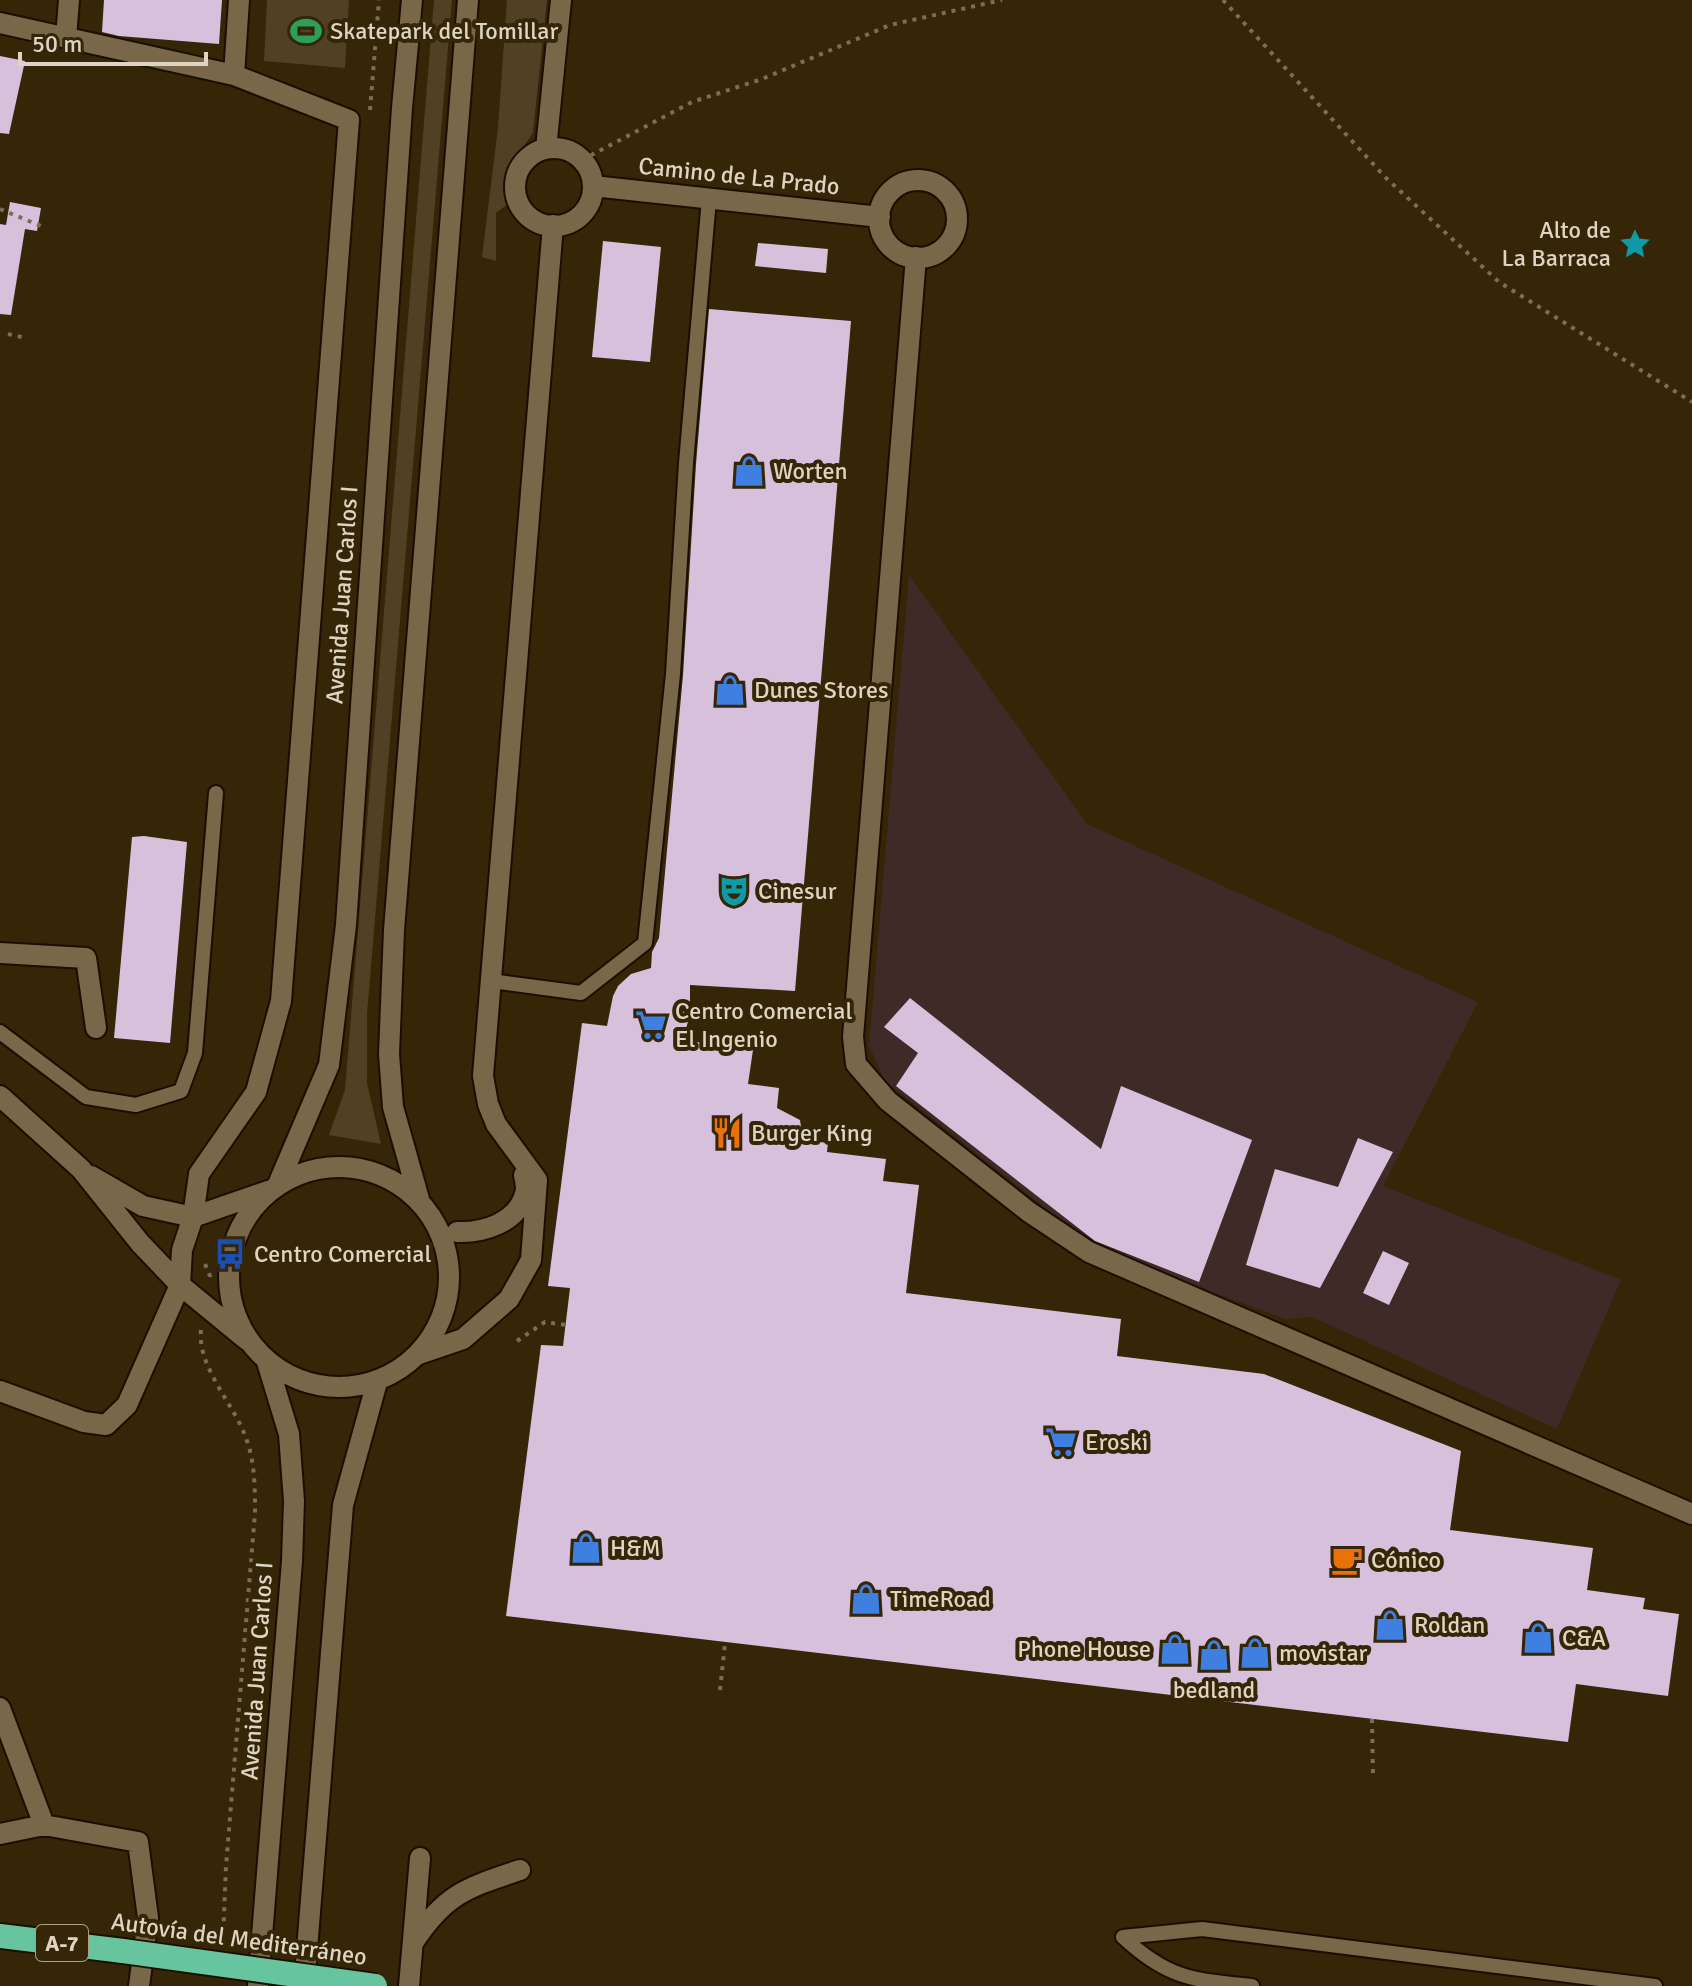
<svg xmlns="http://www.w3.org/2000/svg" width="1692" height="1986" font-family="Signika,sans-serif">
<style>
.industrial{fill:#3e2b27}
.green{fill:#504125}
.building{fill:#d7c0dc}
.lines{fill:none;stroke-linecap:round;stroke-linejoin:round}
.service-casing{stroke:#1a0f00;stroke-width:18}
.minor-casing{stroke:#1a0f00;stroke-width:24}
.tertiary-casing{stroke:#1a0f00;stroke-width:24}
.motorway-casing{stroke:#1a0f00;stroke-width:28}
.path{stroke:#7b6e55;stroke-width:4;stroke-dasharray:4 6;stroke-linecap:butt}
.service{stroke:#786748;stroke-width:14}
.minor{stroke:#786748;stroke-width:20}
.tertiary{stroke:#786748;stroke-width:20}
.motorway{stroke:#66c49e;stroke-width:24}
.motorway-bridge-casing{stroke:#1a0f00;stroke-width:28;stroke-linecap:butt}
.motorway-bridge{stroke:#66c49e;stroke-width:24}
.labels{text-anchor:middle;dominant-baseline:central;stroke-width:8;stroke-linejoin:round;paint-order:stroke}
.shield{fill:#352607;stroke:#aba08b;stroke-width:2}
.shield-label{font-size:22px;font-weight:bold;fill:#ddd4c3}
.poi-label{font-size:24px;fill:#ddd4c3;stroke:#352607;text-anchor:start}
.street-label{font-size:24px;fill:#ddd4c3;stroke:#352607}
</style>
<rect width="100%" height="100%" fill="#352607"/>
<path class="industrial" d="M909,575L1087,824L1478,1002L1383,1186L1621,1280L1557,1429L1312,1317L1285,1319L1096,1248L885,1081L869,1046Z"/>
<path class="green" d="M267,0H349L345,68L264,61Z
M434,0H452L367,1014V1083L381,1144L329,1135L345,1090Z
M507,0H547L533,133L508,169L509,203L496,213V261L482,257L498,128Z"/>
<path class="building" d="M104,0H222L219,44L119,36L102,32Z
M0,56L25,61L9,134L0,133Z
M10,202L41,208L37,231L25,229L11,315L0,314V224L6,225Z
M603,241L661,247L650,362L592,357Z
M758,243L828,249L826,273L755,266Z
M709,309L851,321L795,991L690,985V1014L683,1040L753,1050L748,1084L779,1088L777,1108L800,1120L803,1140L828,1143L827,1152L886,1159L883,1181L919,1185L906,1293L1121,1319L1117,1356L1264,1374L1461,1451L1450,1530L1593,1548L1587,1590L1645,1598L1643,1609L1679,1614L1668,1696L1576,1684L1568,1742L506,1616L541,1345L563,1346L570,1288L548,1286L582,1023L607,1026L613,996L618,986L631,974L651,968L652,952L659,938L683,675L696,464Z
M144,836L187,842L170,1043L114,1038L132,837Z
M910,998L1101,1149L1121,1086L1252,1140L1199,1282L1095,1241L896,1086L918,1053L884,1027Z
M1358,1138L1393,1152L1320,1288L1246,1265L1275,1169L1338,1187Z
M1383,1251L1409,1263L1389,1305L1363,1293Z"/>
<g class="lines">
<defs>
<path id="service" d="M491,981L581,993L645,943L673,674L686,463L709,199
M0,1032L86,1097L136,1105L181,1091L195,1053L216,793
M1123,1937L1202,1929L1655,1986
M1123,1937C1168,1979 1193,1980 1252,1986"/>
<path id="minor" d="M0,23L234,75L349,120L281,1001L256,1092L199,1174L193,1217L182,1250L180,1285L247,1340
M66,38L69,0
M234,75L239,0
M515 187a39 39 0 1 1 78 0a39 39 0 1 1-78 0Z
M546,149L561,0
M879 219a39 39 0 1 1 78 0a39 39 0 1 1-78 0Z
M593,186L880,217
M916,257L853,1037L856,1064L888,1101L1029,1212L1089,1252L1692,1514
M0,953L86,958L96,1028
M0,1096L81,1169L140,1243L180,1285L127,1405L106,1425L84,1422L0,1391
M91,1176L143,1206L193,1217L268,1191
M457,1232C483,1233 517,1223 525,1194C527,1189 525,1180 524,1175
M419,1354L463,1339L509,1299L531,1260L537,1180L496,1124L488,1104L483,1076L553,225
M0,1708L44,1825L138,1842L148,1918L139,1986
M0,1834L44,1825
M413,1943C445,1894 466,1888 520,1870
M409,1986L420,1858"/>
<path id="tertiary" d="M229 1277a110 110 0 1 1 220 0a110 110 0 1 1-220 0Z
M279,1182L329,1065L346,925L402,108L412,0
M419,1199L393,1107L389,1054L394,930L468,0
M258,1986L292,1561L294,1501L289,1434L267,1362
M304,1986L343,1505L377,1382"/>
<path id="motorway" d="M0,1936L123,1951"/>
</defs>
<use href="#service" class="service-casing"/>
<use href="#minor" class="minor-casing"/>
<use href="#tertiary" class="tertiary-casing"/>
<use href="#motorway" class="motorway-casing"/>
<path class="path" d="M1223,0L1386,178L1499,282L1692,402
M370,110L379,0
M582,160L692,102L762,79L890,25L1002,0
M0,209L41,226
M8,334L26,338
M205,1264L210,1276L209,1282
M201,1330C197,1367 234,1404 246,1438C255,1462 255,1488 255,1513L226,1866L223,1940
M517,1341L545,1322L566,1325
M720,1690L725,1644
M1372,1719L1373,1777"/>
<use href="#service" class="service"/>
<use href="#minor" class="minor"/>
<use href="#tertiary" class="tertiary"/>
<use href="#motorway" class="motorway"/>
<defs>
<path id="motorway-bridge" d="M123,1951L375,1986"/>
</defs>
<use href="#motorway-bridge" class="motorway-bridge-casing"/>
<use href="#motorway-bridge" class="motorway-bridge"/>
</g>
<defs>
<symbol id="stadium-bare" viewBox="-9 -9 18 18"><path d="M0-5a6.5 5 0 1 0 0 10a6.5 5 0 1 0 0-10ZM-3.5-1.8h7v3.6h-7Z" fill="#2e9e5b" stroke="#352607" stroke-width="2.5" paint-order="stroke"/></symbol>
<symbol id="sight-bare" viewBox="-9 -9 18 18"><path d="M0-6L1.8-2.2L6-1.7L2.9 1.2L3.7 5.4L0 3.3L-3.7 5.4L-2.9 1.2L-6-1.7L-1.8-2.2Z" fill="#0f9aa8" stroke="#352607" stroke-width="2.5" paint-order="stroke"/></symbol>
<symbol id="shop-bare" viewBox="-9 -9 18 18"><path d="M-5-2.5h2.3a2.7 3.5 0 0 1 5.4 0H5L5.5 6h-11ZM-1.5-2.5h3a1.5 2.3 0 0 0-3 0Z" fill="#3f7fe0" stroke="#352607" stroke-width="2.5" paint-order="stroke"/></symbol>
<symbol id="theatre-bare" viewBox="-9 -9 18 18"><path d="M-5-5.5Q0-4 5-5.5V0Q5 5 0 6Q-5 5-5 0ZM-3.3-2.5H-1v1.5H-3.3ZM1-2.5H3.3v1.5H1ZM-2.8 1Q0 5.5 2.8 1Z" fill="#0f9aa8" stroke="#352607" stroke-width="2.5" paint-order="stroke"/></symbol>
<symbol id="supermarket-bare" viewBox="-9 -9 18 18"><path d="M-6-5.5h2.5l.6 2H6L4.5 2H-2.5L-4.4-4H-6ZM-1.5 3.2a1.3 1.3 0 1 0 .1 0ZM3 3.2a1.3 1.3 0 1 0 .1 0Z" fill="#3f7fe0" stroke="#352607" stroke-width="2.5" paint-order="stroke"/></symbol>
<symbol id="restaurant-bare" viewBox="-9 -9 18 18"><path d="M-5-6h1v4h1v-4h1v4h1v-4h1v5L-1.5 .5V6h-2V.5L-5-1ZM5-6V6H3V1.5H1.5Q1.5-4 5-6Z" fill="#e8710a" stroke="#352607" stroke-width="2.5" paint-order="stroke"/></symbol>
<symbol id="bus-bare" viewBox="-9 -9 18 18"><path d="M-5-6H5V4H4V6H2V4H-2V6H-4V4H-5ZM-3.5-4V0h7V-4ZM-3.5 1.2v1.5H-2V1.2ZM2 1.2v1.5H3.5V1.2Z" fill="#1a4fb4" stroke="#352607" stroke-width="2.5" paint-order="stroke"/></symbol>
<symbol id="cafe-bare" viewBox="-9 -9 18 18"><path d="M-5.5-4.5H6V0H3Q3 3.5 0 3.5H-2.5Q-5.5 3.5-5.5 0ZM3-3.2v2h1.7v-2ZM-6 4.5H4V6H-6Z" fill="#e8710a" stroke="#352607" stroke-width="2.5" paint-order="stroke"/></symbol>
</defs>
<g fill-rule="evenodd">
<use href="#stadium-bare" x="284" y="9" width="44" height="44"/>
<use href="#sight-bare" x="1613" y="222" width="44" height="44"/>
<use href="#shop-bare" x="727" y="449" width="44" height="44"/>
<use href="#shop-bare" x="708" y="668" width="44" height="44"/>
<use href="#theatre-bare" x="712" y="869" width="44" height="44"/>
<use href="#supermarket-bare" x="629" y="1003" width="44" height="44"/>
<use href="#restaurant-bare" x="705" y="1111" width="44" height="44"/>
<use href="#bus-bare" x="208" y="1232" width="44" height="44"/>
<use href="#supermarket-bare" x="1039" y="1420" width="44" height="44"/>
<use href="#shop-bare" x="564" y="1526" width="44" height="44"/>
<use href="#cafe-bare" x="1325" y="1538" width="44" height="44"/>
<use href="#shop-bare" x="844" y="1577" width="44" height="44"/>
<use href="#shop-bare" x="1368" y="1603" width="44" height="44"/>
<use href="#shop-bare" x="1516" y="1616" width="44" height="44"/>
<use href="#shop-bare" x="1153" y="1627" width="44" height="44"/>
<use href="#shop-bare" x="1233" y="1631" width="44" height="44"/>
<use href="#shop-bare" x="1192" y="1633" width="44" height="44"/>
</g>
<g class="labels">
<rect class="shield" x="36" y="1925" width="52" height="36" rx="6"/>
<g class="shield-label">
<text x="62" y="1943">A-7</text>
</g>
<g class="poi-label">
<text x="330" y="31">Skatepark del Tomillar</text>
<text x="1611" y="230" text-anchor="end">Alto de<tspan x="1611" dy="28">La Barraca</tspan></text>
<text x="773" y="471">Worten</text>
<text x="754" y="690">Dunes Stores</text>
<text x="758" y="891">Cinesur</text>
<text x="675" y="1011">Centro Comercial<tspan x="675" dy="28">El Ingenio</tspan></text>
<text x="751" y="1133">Burger King</text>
<text x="254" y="1254">Centro Comercial</text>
<text x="1085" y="1442">Eroski</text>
<text x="610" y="1548">H&amp;M</text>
<text x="1371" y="1560">Cónico</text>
<text x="890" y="1599">TimeRoad</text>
<text x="1414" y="1625">Roldan</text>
<text x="1562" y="1638">C&amp;A</text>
<text x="1151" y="1649" text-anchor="end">Phone House</text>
<text x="1279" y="1653">movistar</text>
<text x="1214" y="1690" text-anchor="middle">bedland</text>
</g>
<g class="street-label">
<text transform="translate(739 176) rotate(6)">Camino de La Prado</text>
<text transform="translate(342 595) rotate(-86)">Avenida Juan Carlos I</text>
<text transform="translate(257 1671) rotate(-86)">Avenida Juan Carlos I</text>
<text transform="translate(239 1939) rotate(8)">Autovía del Mediterráneo</text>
</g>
</g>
<path d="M20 52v12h186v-12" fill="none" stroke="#ddd4c3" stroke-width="4"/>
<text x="32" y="52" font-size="24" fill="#ddd4c3" stroke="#352607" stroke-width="6" paint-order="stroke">50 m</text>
</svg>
